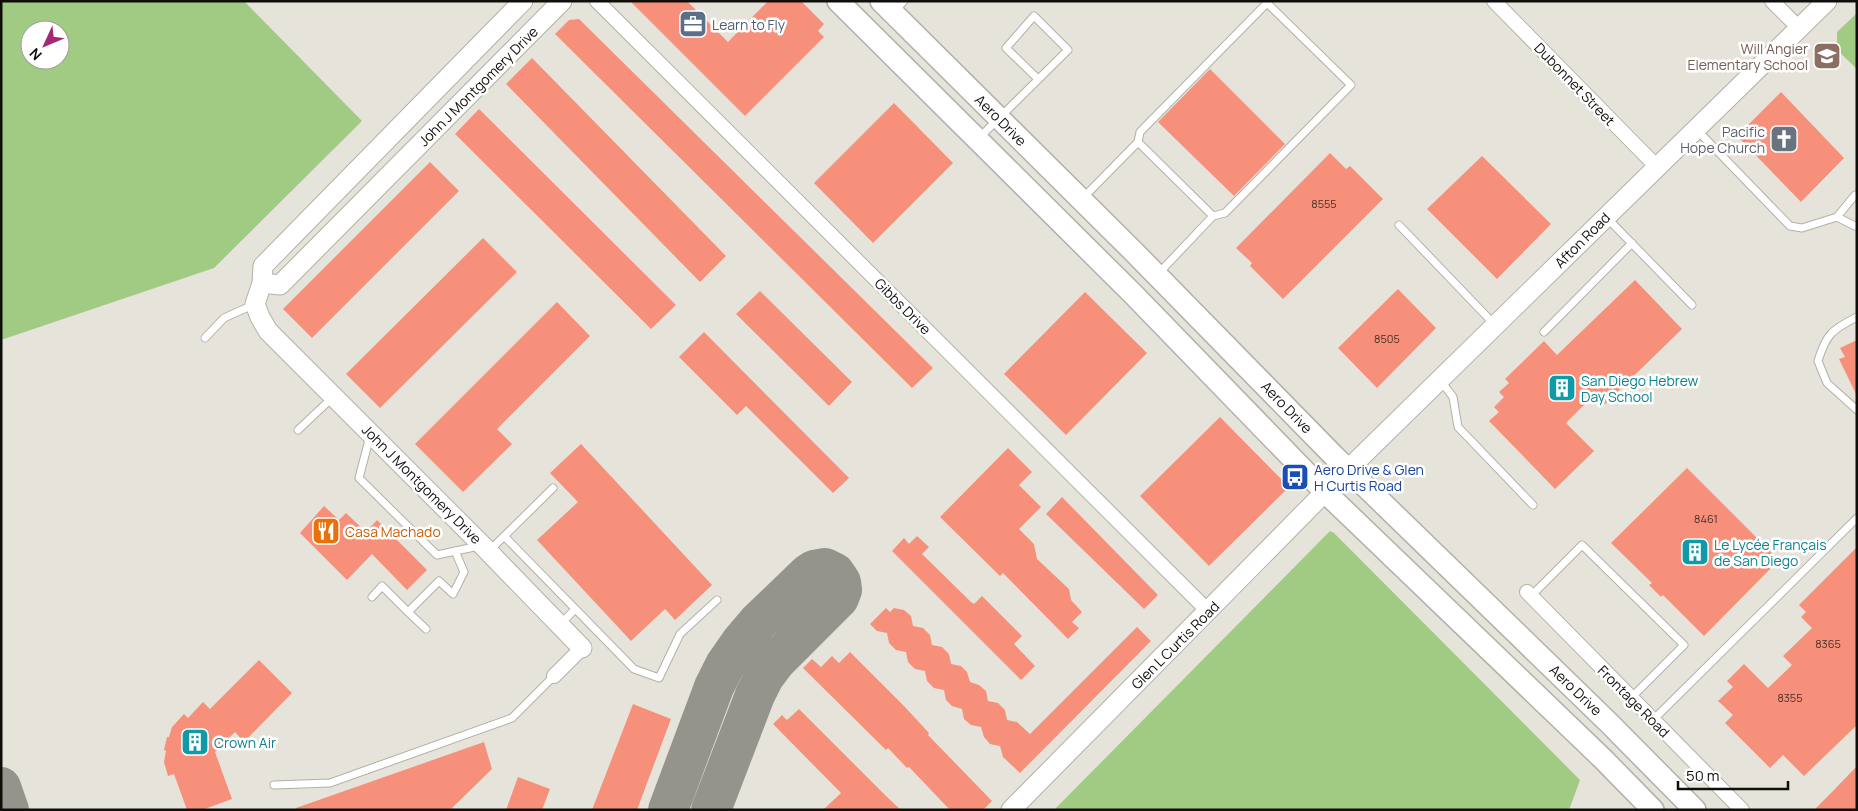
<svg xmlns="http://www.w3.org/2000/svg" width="1858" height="811" font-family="Manrope,sans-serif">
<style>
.green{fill:#a1ca82;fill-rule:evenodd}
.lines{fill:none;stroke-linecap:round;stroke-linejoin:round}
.taxiway{stroke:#94938c;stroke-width:40}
.building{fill:#f6907a}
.lane-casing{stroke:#b2b0a7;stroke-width:9}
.street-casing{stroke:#b2b0a7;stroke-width:16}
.secondary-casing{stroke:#b2b0a7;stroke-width:21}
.primary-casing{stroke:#b2b0a7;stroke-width:24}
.lane{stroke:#fff;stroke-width:7}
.street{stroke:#fff;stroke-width:14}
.secondary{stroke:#fff;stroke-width:19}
.primary{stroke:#fff;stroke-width:21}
.labels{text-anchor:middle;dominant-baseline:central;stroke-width:5;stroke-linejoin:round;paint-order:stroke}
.number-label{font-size:11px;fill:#492e27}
.service-label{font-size:14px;fill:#4e5e75;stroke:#fff;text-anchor:start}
.education-label{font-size:14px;fill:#785e54;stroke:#fff;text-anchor:end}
.street-label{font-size:14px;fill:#0f0e0b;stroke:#fff}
.worship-label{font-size:14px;fill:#5b616d;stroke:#fff;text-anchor:end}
.culture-label{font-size:14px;fill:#0d838f;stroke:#fff;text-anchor:start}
.transit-label{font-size:14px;fill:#164399;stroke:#fff;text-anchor:start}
.food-label{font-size:14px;fill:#c56008;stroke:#fff;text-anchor:start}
</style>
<rect width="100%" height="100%" fill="#e6e4da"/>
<path class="green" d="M1,1H244L362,121L214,268L1,340ZM30,30H60V60H30Z
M1857,13V69L1837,50V32Z
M1330,531L1334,533L1580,780L1569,810H1054Z"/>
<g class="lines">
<path class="taxiway" d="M1,787L9,810
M668,810L714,687L725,665L741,642L758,622L808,574L814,570L825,568L835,573L841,582L842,590L839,598L776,661L764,677L755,695L711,810"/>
</g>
<path class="building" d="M630,1H687L728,42L768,1H801L824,24L818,31L824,37L745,116Z
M579,19L933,368L912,388L555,34L569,20Z
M532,58L726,256L700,282L506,84Z
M1210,69L1285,144L1234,196L1158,122Z
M1781,92L1844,158L1801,202L1737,136Z
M894,103L953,163L873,243L814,183Z
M479,109L676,305L651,329L455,134Z
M1330,153L1346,169L1350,166L1383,199L1283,299L1250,266L1252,263L1236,248Z
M1482,156L1551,224L1497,279L1427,209Z
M430,162L459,191L312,338L283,309Z
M483,238L517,272L380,408L346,374Z
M1635,280L1682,329L1605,404L1595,394L1566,423L1594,451L1555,489L1489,421L1499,412L1494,407L1504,397L1499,392L1509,383L1505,379L1544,341L1557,355Z
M1398,289L1436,328L1377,388L1338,348Z
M760,291L852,382L829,406L736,314Z
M1085,292L1147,353L1066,435L1004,374Z
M557,302L590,336L497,429L512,444L463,492L415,444Z
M704,332L849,478L833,493L746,406L737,415L679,357Z
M1857,340V396L1839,359L1845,357L1840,348Z
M1220,417L1289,487L1209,566L1140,496Z
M581,444L712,585L675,620L665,609L631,641L537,540L578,502L550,473Z
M1008,448L1032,472L1019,485L1041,507L1019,529L1034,544L1037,559L1069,589L1071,600L1082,612L1072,622L1079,628L1068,639L1003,573L1000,576L940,517Z
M1687,468L1779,560L1704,636L1663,595L1661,597L1649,585L1652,583L1611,543Z
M1062,497L1158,595L1144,609L1046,514Z
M324,506L339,520L346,513L366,532L377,520L427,570L407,590L372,554L347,580L300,533Z
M917,536L929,547L922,554L971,602L974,604L982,596L1022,636L1014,644L1035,666L1021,680L892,551L904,538L909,544Z
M1857,547V725L1804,776L1783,755L1770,768L1725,723L1733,715L1718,701L1733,687L1727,681L1744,664L1768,688L1792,665L1783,656L1812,628L1801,617L1806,612L1799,605Z
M886,608L890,612L894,608L904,610L911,616L913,626L923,628L930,635L932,645L942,647L949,654L951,664L961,666L967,672L970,682L979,685L986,691L988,701L998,703L1005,710L1007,720L1017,722L1030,734L1137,627L1151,641L1020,773L1003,757L1000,746L990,744L984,737L981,727L971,725L964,719L962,709L952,706L946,700L944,690L934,688L927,681L925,671L915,669L908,662L906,652L896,650L889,643L887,633L877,631L870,624Z
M850,652L904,706L929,733L928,735L992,801L983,810H950L909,767L907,768L888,748L886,750L803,668L812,659L821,667L832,656L839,663Z
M259,660L292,693L244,742L235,732L215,752L232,799L202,810H187L174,774L168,776L164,762L166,751L164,750L167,737H169L172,727L184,714L188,718L203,702L210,709Z
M633,704L671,719L637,810H592Z
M799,709L886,796L901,810H823L841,793L773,724L782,715L787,720Z
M484,742L492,769L450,810H297L296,808Z
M1857,766V810H1814L1833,791Z
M518,777L550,789L542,810H506Z"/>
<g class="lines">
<defs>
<path id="lane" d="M895,11L904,1
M1698,131L1790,226L1802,228L1837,217L1857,227
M979,138L1068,50L1034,16L1006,48L1038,79
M1138,142L1140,132L1267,3L1351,85L1225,213L1213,216
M1082,199L1138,142L1213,216L1159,273
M1837,217L1855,195H1857
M1608,219L1692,305
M1399,225L1495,325
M1857,317C1831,330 1826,335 1818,361L1827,383L1857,410
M1544,332L1632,243
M205,338L224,318L255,304
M1440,380L1453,397L1458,427L1533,505
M298,430L333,397
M370,436L359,478L437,555L479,546
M504,536L634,669L659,678L680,634L717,600
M489,551L553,488
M1531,596L1582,545L1684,645L1631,698
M372,597L382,586L408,612
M560,625L575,609
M426,629L408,612L439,581L453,594L464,572L455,551
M1653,720L1857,518
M274,785L330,783L512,718L554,676"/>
<path id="street" d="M597,1L1208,611
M1494,1L1657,167
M1772,1L1799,28
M1527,592L1742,810
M554,676L582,648"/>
<path id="secondary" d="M523,1L263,266L262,283L255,304L260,317L268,331L482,545L582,648
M262,283L280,285L562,1
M1011,810L1325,492L1827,1"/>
<path id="primary" d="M838,1L1134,295L1325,492L1603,759L1653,810
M881,1L1135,253L1334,456L1610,724L1695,810"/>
</defs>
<use href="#lane" class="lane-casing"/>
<use href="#street" class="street-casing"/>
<use href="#secondary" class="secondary-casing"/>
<use href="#primary" class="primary-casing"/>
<use href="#lane" class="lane"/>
<use href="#street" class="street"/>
<use href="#secondary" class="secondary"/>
<use href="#primary" class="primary"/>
</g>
<defs>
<symbol id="office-square" viewBox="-11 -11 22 22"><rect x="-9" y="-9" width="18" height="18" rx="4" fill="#5c6f8a" stroke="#fff"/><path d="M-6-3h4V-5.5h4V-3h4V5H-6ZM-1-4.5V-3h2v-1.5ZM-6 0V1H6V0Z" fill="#fff"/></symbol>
<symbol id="school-square" viewBox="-11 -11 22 22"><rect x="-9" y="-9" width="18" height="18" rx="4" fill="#8d6e63" stroke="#fff"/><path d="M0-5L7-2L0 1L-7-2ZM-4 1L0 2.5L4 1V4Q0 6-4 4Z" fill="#fff"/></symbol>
<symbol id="church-square" viewBox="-11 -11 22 22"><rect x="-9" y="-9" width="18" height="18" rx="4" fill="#6b7280" stroke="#fff"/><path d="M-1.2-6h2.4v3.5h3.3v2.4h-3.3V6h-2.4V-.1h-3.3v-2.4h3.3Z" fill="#fff"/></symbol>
<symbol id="building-square" viewBox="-11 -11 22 22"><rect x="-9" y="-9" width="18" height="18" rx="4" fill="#0f9aa8" stroke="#fff"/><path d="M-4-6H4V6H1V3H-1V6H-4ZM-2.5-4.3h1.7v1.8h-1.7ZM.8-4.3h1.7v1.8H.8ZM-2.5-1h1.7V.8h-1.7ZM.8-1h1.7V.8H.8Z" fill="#fff"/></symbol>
<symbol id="bus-square" viewBox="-11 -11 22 22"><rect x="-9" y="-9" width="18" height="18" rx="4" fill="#1a4fb4" stroke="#fff"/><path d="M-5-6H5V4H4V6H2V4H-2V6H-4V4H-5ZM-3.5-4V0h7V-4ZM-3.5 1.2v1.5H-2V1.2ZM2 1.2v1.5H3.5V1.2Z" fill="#fff"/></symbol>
<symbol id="restaurant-square" viewBox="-11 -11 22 22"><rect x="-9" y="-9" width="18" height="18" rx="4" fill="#e8710a" stroke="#fff"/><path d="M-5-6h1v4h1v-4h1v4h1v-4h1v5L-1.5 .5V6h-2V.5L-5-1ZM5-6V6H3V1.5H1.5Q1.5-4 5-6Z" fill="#fff"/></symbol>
</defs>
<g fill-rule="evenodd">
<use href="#office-square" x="677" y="8" width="32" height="32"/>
<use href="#school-square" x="1811" y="40" width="32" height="32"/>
<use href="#church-square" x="1768" y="123" width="32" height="32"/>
<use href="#building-square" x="1546" y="372" width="32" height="32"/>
<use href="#bus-square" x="1279" y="461" width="32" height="32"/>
<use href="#restaurant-square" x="310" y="515" width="32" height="32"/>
<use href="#building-square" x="1679" y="536" width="32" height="32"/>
<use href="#building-square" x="179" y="726" width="32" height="32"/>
</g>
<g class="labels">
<g class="number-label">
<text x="1324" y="203">8555</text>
<text x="1387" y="338">8505</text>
<text x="1706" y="518">8461</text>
<text x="1828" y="643">8365</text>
<text x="1790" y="697">8355</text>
</g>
<g class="service-label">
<text x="712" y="24">Learn to Fly</text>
</g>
<g class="education-label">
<text x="1808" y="48">Will Angier<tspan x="1808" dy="16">Elementary School</tspan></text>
</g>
<g class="street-label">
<text transform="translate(1575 84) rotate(46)">Dubonnet Street</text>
<text transform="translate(478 86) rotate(-45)">John J Montgomery Drive</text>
<text transform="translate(1001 120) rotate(45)">Aero Drive</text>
<text transform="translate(1582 240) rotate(-45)">Afton Road</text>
<text transform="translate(903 306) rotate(45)">Gibbs Drive</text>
<text transform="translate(1287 407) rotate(46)">Aero Drive</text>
<text transform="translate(422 484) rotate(45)">John J Montgomery Drive</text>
<text transform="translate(1175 645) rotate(-45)">Glen L Curtis Road</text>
<text transform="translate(1576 690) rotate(44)">Aero Drive</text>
<text transform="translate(1634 701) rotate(45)">Frontage Road</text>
</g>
<g class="worship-label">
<text x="1765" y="131">Pacific<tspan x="1765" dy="16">Hope Church</tspan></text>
</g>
<g class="culture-label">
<text x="1581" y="380">San Diego Hebrew<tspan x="1581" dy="16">Day School</tspan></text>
<text x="1714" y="544">Le Lycée Français<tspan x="1714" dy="16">de San Diego</tspan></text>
<text x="214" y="742">Crown Air</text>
</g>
<g class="transit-label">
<text x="1314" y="469">Aero Drive &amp; Glen<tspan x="1314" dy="16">H Curtis Road</tspan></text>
</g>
<g class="food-label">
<text x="345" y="531">Casa Machado</text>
</g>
</g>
<rect width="1858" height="811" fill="none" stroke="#0f0e0b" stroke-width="5"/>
<g transform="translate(45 45) rotate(226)"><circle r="24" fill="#ffffff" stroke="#9f9f9d"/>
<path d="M0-4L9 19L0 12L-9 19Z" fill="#a62777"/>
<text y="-8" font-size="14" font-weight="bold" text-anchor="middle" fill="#0f0e0b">N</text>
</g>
<path d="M1678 781v8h110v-8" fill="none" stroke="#0f0e0b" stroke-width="2.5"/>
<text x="1686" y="781" font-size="15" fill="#0f0e0b" stroke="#ffffff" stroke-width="4" paint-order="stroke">50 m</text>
</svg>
